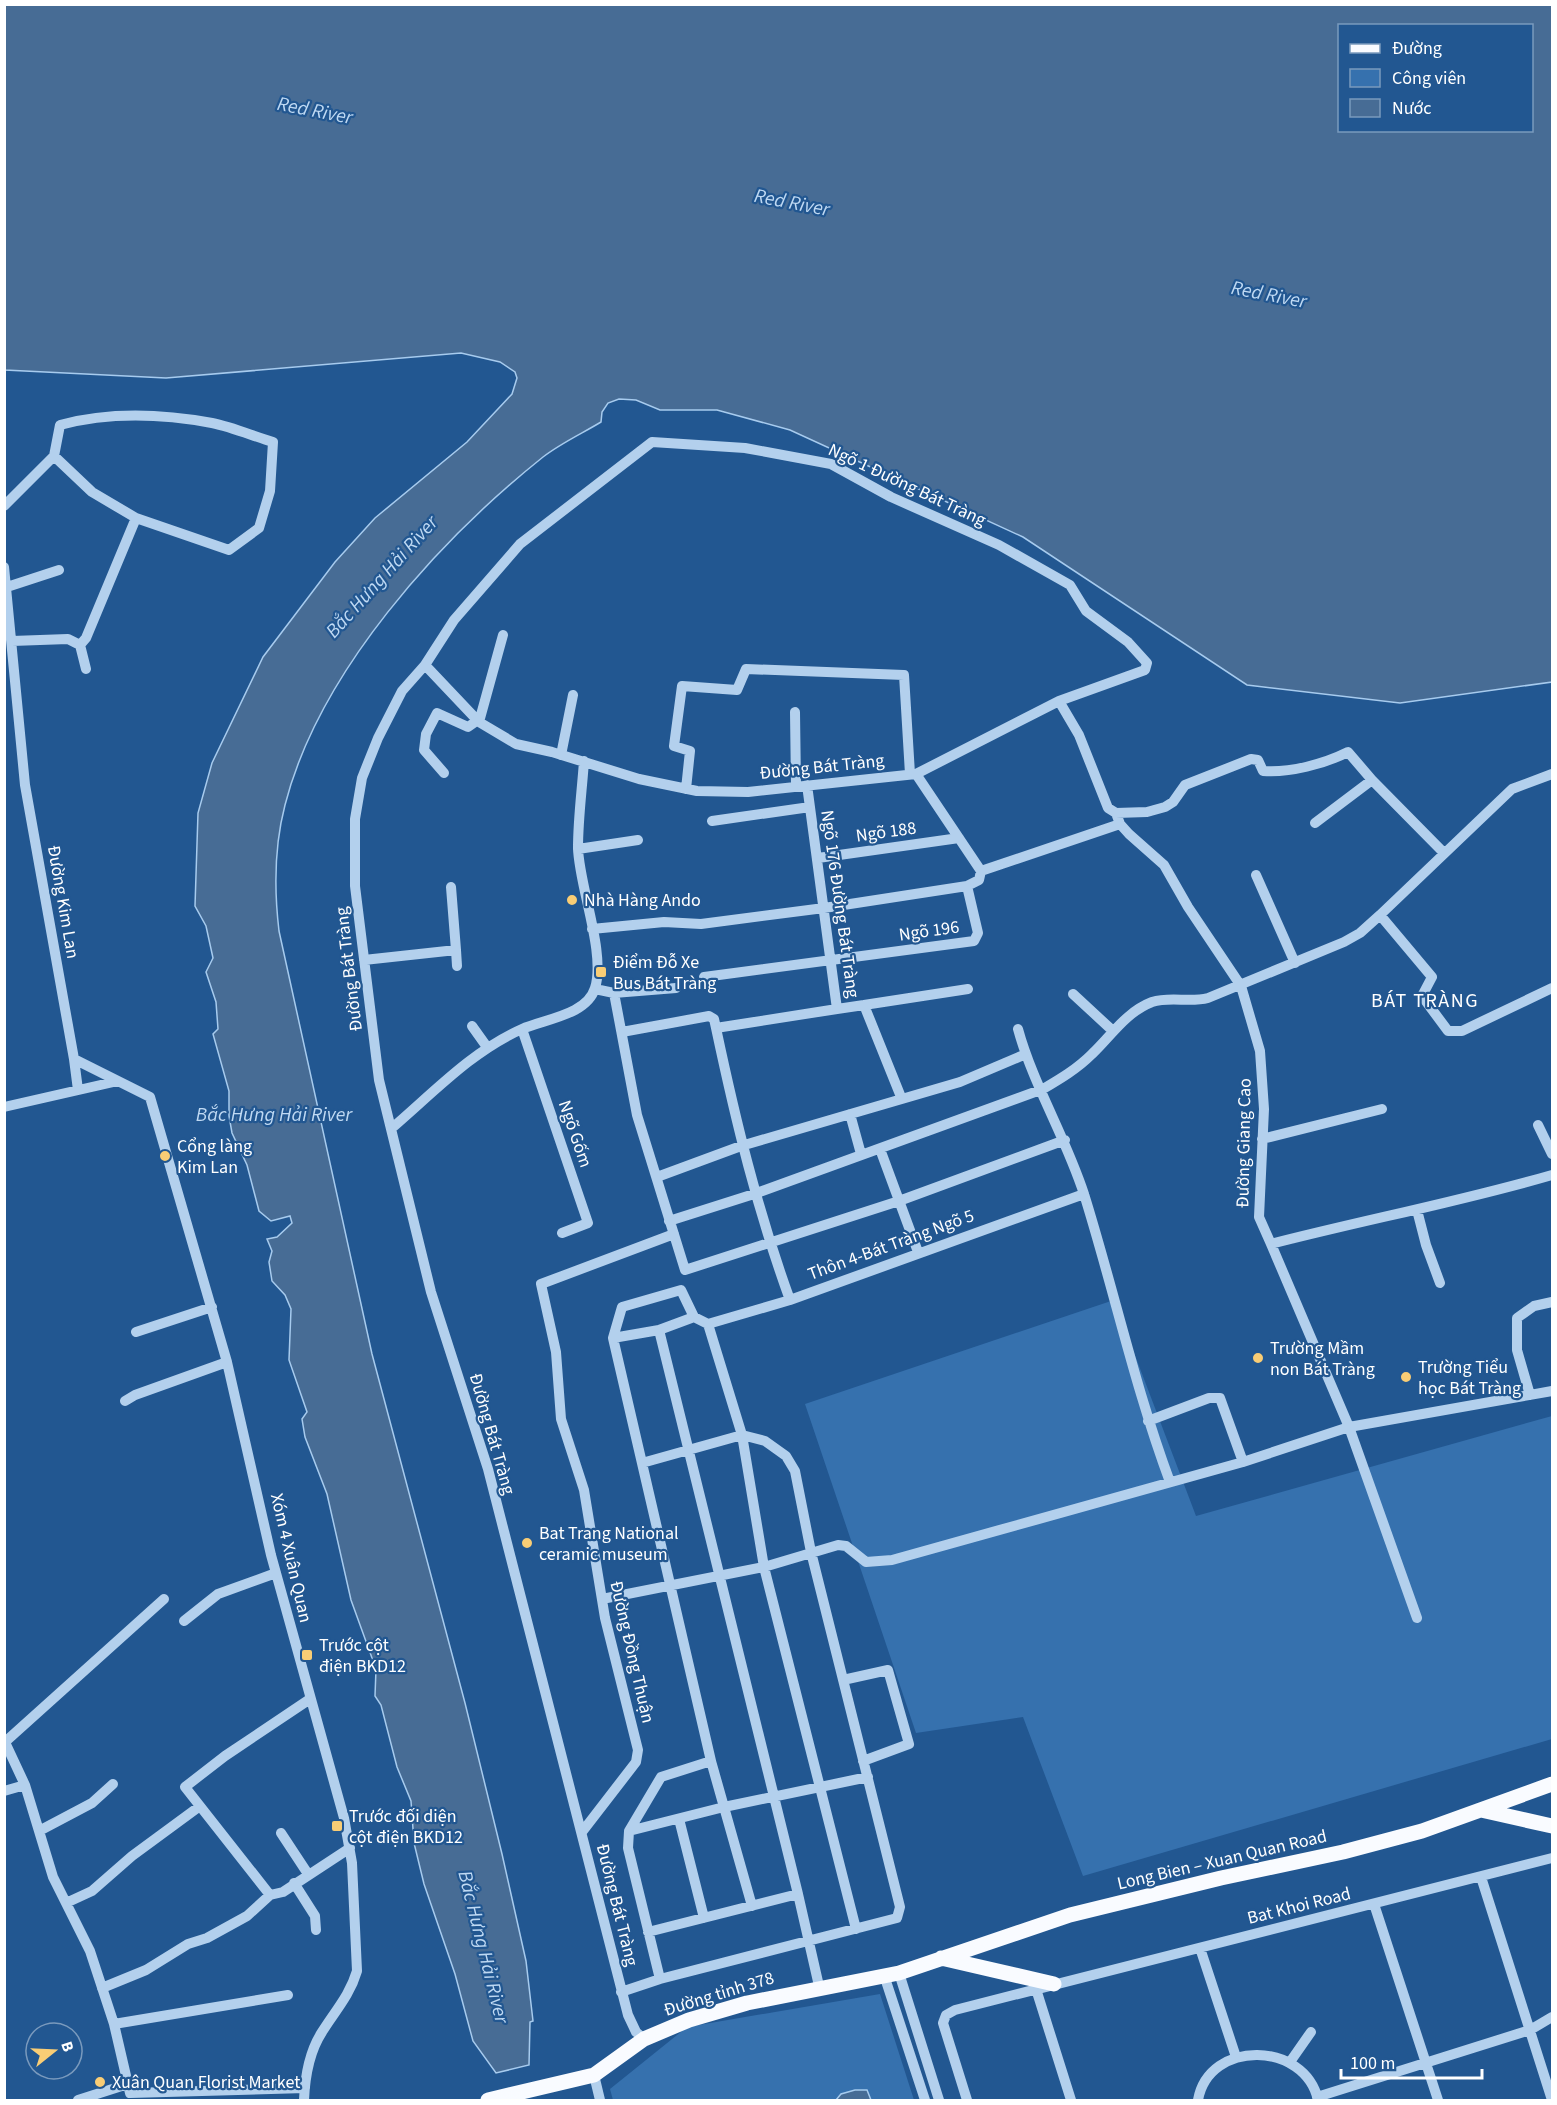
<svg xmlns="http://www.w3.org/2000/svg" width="1557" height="2105" font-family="'Source Sans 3',sans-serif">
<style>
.green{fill:#3671ae}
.water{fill:#476c95;stroke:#a7cbee;stroke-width:1.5;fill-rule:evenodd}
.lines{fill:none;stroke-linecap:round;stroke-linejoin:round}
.minor{stroke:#b3d0ed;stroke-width:10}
.major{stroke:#f9fbff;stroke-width:15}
.poi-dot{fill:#f9cd75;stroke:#225791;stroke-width:2}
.labels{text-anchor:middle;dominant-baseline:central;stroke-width:4.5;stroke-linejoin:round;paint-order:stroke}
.street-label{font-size:18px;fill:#fff;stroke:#225791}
.poi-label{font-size:18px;fill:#fff;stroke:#225791;text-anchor:start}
.water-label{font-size:20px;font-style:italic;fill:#bfd9f3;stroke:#225791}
.neighbourhood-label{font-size:20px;letter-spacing:1.5px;fill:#fff;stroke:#225791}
</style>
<rect width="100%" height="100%" fill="#225791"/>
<path class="green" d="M1114,1300L1196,1516L1552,1416V1739L1083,1876L1023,1717L916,1733L805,1404Z
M880,1994L914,2100H613L610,2089L687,2027Z"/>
<path class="water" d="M5,4L1552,5V682L1400,703L1247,685L1023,537L790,430L717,410H660L636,400L619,399L608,403L602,412L601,422C583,433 561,443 543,457C438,541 319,672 285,805C274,847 274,889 279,931L372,1354L465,1703L502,1854L526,1961L533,2021L530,2022L529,2065L496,2073L473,2041L455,1974L424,1884L414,1843L411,1801L397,1767L381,1705L375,1696L376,1669L351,1600L327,1494L305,1437L302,1419L307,1412L289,1360L291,1309L285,1295L272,1281L269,1262L272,1251L267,1239L277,1237L292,1223L290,1216L271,1221L259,1211L247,1165L232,1133L229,1116V1091L213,1034L218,1029L216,1002L206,972L213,958L206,926L195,906L198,813L212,763L263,657L335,562L375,518L467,442L512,394L517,378L515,372L500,362L461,353L166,378L5,370ZM1340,26H1532V130H1340Z
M855,2090H867L871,2100H836L841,2094Z"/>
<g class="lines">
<path class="minor" d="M4,506L54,456L92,492L136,518L229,550L259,528L270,491L273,442C253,436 232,427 212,423C163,414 108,412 60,425L54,456
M4,567L25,785L74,1059L150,1097L227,1362L271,1555L344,1818L352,1863L357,1971C350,1995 335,2011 322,2032C309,2052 305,2077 304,2100
M7,587L59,570
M12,641L68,639L80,645L86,669
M80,645L86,638L136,518
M425,665L479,722L516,744L552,752L639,779L697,791L748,792L916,774L981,871L1120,824
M1059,701L1079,735L1108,808L1116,813L1120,824L1129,834L1164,865L1188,907L1241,986L1260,1051L1264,1109L1259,1217L1271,1244C1364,1220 1459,1202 1552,1175
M795,712L796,786
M479,722L503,635
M561,755L573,695
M444,773L424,750L426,734L437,713L468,727L478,720
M807,785L837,1009L864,1005L901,1097
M686,789L690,751L674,746L682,686L737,690L746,669L904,675L910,774
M1116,813L1147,812L1165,807L1173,802L1185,785L1251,759L1258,760L1263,771C1290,773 1324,764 1348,752L1372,780L1444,853
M712,821L810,807
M1315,823L1372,780
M578,849L638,840
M818,858L959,838
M1256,875L1295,963
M1380,915L1432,977L1422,996L1448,1031H1462L1552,988
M592,929L664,922L701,924L824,908L967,886L979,880L981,871
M456,950L457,966
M364,960L456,950L451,887
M704,977L974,941L978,933L967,886
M595,989L614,993L637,1115L685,1270L899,1201L1065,1140
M614,993L676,988
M1073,994L1113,1031
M864,1005L968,989
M472,1026L487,1047
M522,1029L588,1223L562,1233
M1018,1029C1033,1084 1066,1138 1084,1194C1114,1290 1135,1388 1170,1482
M622,1032L709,1016L714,1019L716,1028
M74,1059L78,1090
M4,1107L118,1081
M850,1114L861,1154
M1538,1125L1552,1154
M392,1128C433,1093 472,1051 522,1029C545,1019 587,1015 595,988C606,953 579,886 578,848C578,819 582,790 584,761
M1262,1139L1382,1109
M880,1149L918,1252
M657,1177L741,1146L960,1082L1026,1054
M1417,1210L1426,1245L1440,1283
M669,1221L754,1194L1043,1089C1060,1079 1077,1069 1092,1054C1111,1036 1126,1012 1152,1002C1171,996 1189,1003 1208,998L1344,942L1360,933L1380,915L1512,789L1552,774
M1271,1244L1349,1427L1417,1618
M790,1300C757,1209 736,1122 716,1028L837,1009
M708,1324L790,1300L1084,1194
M136,1332L212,1307
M613,1338L622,1307L681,1290L694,1317
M1530,1395L1517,1350V1318L1534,1306L1552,1302
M125,1401L135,1395L227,1362
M1148,1421L1209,1398H1220L1243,1462
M642,1463L742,1435L765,1441L786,1456L795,1471L811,1552L900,1907L897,1918L660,1979
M602,1599L764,1567L838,1545L846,1546L866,1562L892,1560L1243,1462L1349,1427L1552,1391
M184,1621L218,1594L276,1573
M843,1680L888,1670L909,1744L863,1761
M310,1699L225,1756L185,1787L270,1895L283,1892L350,1848
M4,1740L25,1785L53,1877L90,1951L114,2024L130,2093L305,2088
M5,1742L164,1599
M711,1761L752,1906
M4,1791L25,1785
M679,1819L704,1918
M39,1831L92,1803L113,1784
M629,1831L724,1807L868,1777
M582,1832L636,1762L638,1750L605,1618L584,1490L561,1419L556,1352L541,1284L674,1234
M281,1833L308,1874
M1481,1877L1552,2100
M294,1883L315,1916L316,1930
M798,1894L819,1986
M66,1903L92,1891L132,1856L200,1806
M1374,1904L1438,2100
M648,1932L798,1894L659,1330
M1200,1948L1236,2057
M899,1973L939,2100
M884,1975L925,2100
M102,1988L146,1970L188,1944L207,1938L247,1916L270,1895
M1036,1989L1071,2100
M621,1992L660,1979L628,1848L629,1831L661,1777L711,1761L613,1338L659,1330L694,1317L708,1324L742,1435L764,1567L856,1929
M114,2024L288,1995
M644,2039L636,2032L628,2015L488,1469L431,1292L379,1080L355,886V819L362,778L378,738L402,691L425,665L454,620L520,544L652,442L745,448L831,464L891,497L999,545L1070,585L1086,611L1128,642L1147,663L1145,670L1059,701L916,774
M1290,2062L1311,2032
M594,2075L600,2100
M1317,2097L1530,2030L1552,2017
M78,2100L128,2084
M967,2100L943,2023L946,2015L955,2010L1552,1858
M1198,2100C1209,2039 1305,2041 1318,2100"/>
<path class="major" d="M1481,1810L1552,1826
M941,1958L1054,1984
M488,2100L594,2075L644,2039L689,2020L747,2003L899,1973L1070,1915L1221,1878L1343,1852L1422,1831L1552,1784"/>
</g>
<g class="poi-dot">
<circle cx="572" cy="900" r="6"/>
<rect x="595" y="966" width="12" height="12" rx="3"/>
<circle cx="165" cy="1156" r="6"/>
<circle cx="1258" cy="1358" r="6"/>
<circle cx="1406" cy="1377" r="6"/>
<circle cx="527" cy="1543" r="6"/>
<rect x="301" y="1649" width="12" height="12" rx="3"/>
<rect x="331" y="1820" width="12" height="12" rx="3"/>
<circle cx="100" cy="2082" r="6"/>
</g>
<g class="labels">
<g class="street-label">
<text transform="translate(907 485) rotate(25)">Ngõ 1 Đường Bát Tràng</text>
<text transform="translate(822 767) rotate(-6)">Đường Bát Tràng</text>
<text transform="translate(886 832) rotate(-8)">Ngõ 188</text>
<text transform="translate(63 902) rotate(80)">Đường Kim Lan</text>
<text transform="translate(840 904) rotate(82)">Ngõ 176 Đường Bát Tràng</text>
<text transform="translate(929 931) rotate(-8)">Ngõ 196</text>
<text transform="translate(349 969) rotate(-97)">Đường Bát Tràng</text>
<text transform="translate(575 1134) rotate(71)">Ngõ Gốm</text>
<text transform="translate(1244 1143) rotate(-89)">Đường Giang Cao</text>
<text transform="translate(891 1245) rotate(-20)">Thôn 4-Bát Tràng Ngõ 5</text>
<text transform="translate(492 1434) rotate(74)">Đường Bát Tràng</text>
<text transform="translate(291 1558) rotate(77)">Xóm 4 Xuân Quan</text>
<text transform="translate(632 1652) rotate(77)">Đường Đồng Thuận</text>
<text transform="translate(1222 1860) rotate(-13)">Long Bien – Xuan Quan Road</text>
<text transform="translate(617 1905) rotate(76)">Đường Bát Tràng</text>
<text transform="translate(1299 1906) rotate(-14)">Bat Khoi Road</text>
<text transform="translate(719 1994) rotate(-17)">Đường tỉnh 378</text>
</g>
<g class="poi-label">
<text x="584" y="900">Nhà Hàng Ando</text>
<text x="613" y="962">Điểm Đỗ Xe<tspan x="613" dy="21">Bus Bát Tràng</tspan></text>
<text x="177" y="1146">Cổng làng<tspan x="177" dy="21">Kim Lan</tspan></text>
<text x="1270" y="1348">Trường Mầm<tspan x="1270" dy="21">non Bát Tràng</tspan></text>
<text x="1418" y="1367">Trường Tiểu<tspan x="1418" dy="21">học Bát Tràng</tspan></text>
<text x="539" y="1533">Bat Trang National<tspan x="539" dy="21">ceramic museum</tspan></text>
<text x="319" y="1645">Trước cột<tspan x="319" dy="21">điện BKD12</tspan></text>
<text x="349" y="1816">Trước đối diện<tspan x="349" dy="21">cột điện BKD12</tspan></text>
<text x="112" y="2082">Xuân Quan Florist Market</text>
</g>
<g class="water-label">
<text transform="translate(315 111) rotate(11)">Red River</text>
<text transform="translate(792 203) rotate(11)">Red River</text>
<text transform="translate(1269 295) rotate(11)">Red River</text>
<text transform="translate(382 577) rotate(-48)">Bắc Hưng Hải River</text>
<text x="274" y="1115">Bắc Hưng Hải River</text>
<text transform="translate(483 1947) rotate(76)">Bắc Hưng Hải River</text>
</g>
<g class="neighbourhood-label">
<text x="1425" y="1001">BÁT TRÀNG</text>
</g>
</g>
<rect width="1557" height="2105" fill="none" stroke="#ffffff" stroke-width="12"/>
<rect x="1338" y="24" width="195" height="108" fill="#225791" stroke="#7a9abd" stroke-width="1.5"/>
<rect x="1350" y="44" width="30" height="9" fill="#f9fbff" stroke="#7a9abd" stroke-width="1.5"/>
<text x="1392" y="54" font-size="18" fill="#ffffff">Đường</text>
<rect x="1350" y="69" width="30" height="18" fill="#3671ae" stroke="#7a9abd" stroke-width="1.5"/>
<text x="1392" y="84" font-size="18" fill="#ffffff">Công viên</text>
<rect x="1350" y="99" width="30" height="18" fill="#476c95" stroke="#7a9abd" stroke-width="1.5"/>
<text x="1392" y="114" font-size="18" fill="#ffffff">Nước</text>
<g transform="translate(54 2051) rotate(72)"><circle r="28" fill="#225791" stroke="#7a9abd" stroke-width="1.5"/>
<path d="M0-4.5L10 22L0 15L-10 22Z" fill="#f9cd75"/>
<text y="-9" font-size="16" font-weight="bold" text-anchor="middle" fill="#ffffff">B</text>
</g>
<path d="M1341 2069v9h141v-9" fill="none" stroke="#ffffff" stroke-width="3"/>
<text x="1350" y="2069" font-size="18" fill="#ffffff" stroke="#225791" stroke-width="4.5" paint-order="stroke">100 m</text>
</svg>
